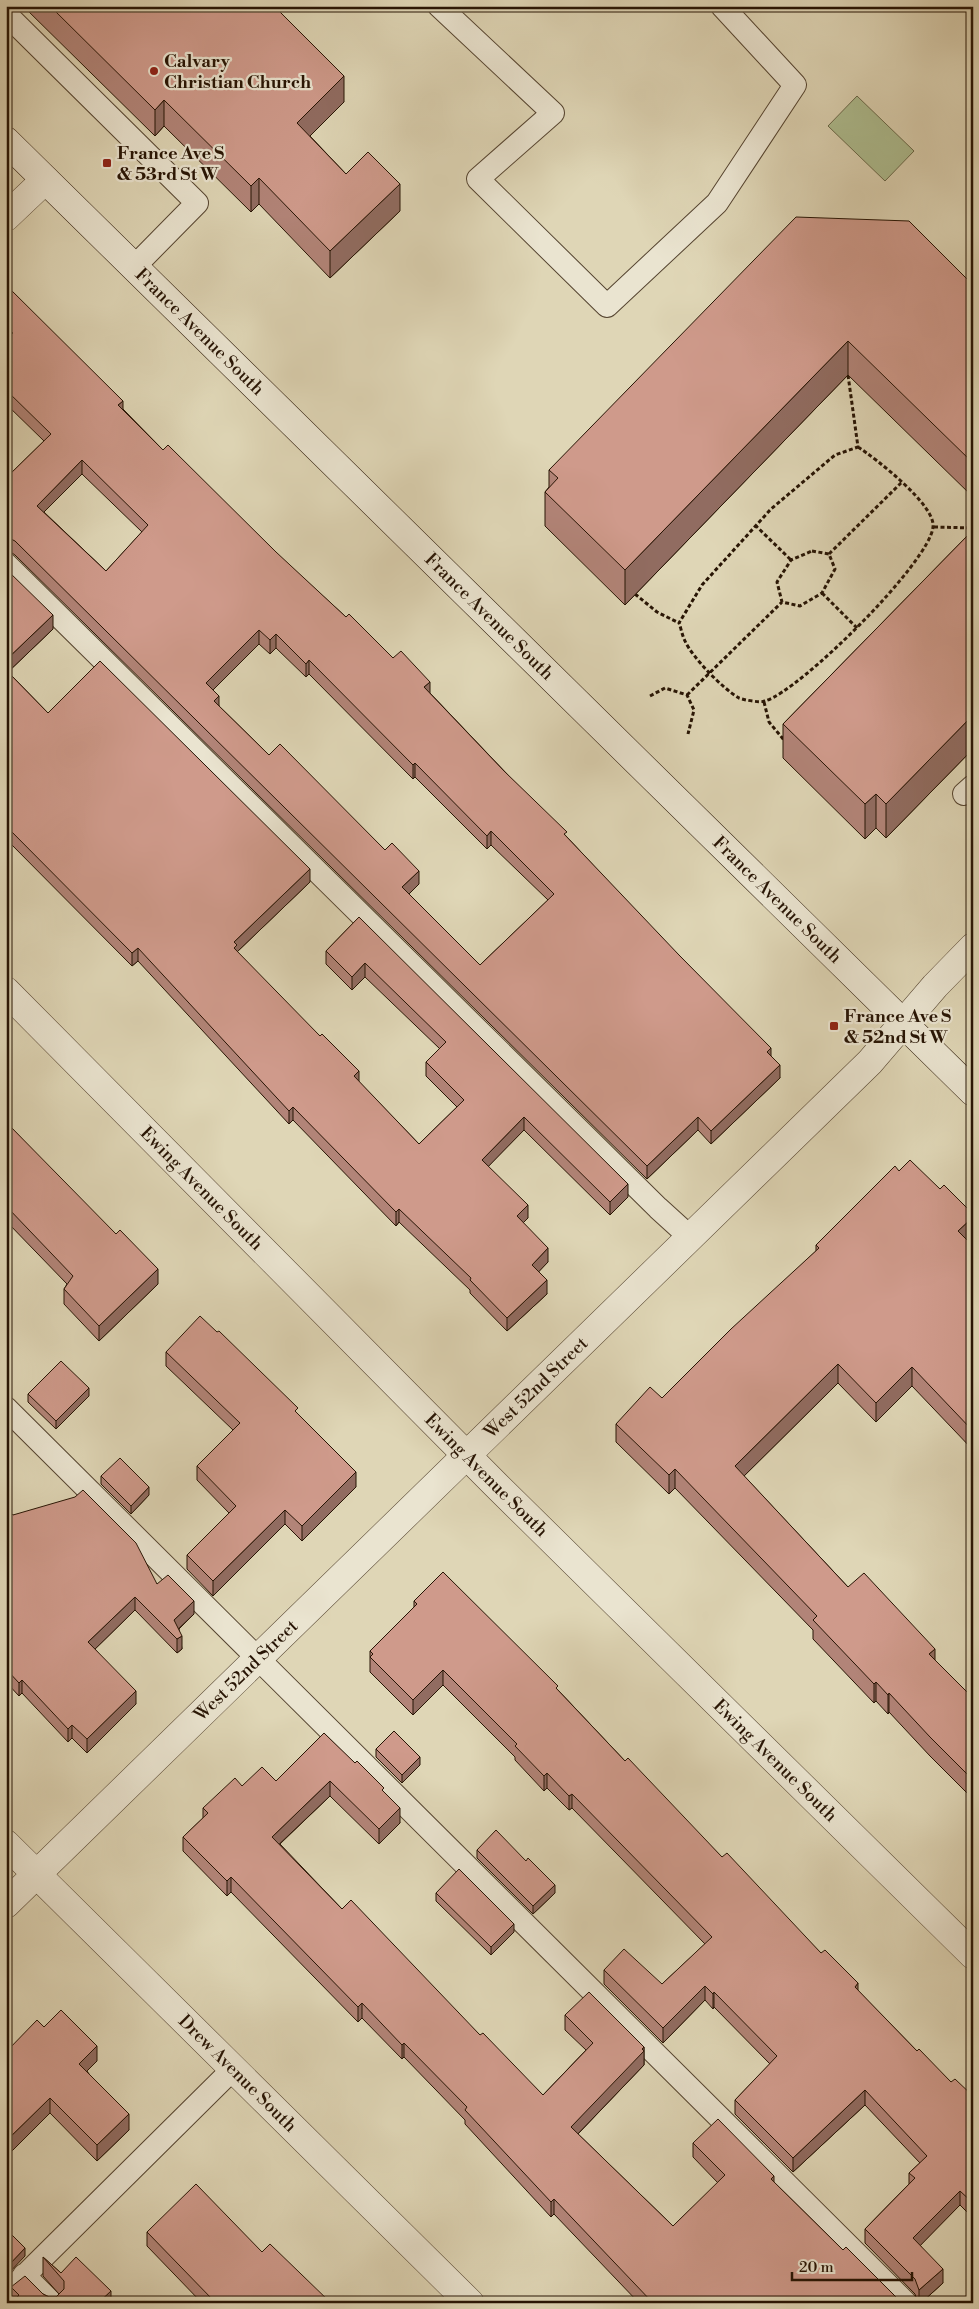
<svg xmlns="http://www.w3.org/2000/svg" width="979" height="2309" font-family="'Libre Bodoni',serif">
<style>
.green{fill:#aebe91;stroke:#6a694a}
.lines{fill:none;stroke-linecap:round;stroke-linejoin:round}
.service-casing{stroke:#554430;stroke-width:24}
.minor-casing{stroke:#554430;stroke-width:29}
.secondary-casing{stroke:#271404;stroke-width:29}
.path{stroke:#271404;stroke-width:3;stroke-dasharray:4 2.5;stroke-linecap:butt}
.service{stroke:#eae4d0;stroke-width:22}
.minor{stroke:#eae4d0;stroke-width:28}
.secondary{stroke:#eae4d0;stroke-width:28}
.wall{fill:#b28478;stroke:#271404;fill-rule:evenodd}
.shaded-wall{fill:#916c61;stroke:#271404}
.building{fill:#cf9a8b;stroke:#271404;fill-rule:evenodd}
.poi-dot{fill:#8f2418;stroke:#eae4d0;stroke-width:2}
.labels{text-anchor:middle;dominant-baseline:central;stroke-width:4.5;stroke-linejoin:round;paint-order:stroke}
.poi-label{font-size:18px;font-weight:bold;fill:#271404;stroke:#eae4d0;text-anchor:start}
.street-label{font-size:18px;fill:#271404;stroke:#eae4d0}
</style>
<rect width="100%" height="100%" fill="#dfd6b6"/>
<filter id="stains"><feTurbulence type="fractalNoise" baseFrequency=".004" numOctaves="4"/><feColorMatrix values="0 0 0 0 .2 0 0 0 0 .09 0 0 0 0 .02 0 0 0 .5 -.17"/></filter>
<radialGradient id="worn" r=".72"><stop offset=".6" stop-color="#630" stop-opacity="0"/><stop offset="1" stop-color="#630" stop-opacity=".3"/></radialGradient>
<path class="green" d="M857,96L914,151L885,181L828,126Z"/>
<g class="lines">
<defs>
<path id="service" d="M439,6L553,113L478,179L607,306L717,203L795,85L722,6
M6,14L197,203L134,267
M6,564L658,1208L691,1238
M964,794L973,786
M6,1408L906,2303
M24,2275L52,2303
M6,2294L233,2069"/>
<g id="minor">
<path d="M6,217L45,180"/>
<path id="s1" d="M6,991L496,1485L973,1955"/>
<path id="s2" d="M6,1844L470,2303"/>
<path id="s3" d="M6,1904L870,1062L935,986L973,947"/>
</g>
<g id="secondary">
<path id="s4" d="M6,141L973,1092"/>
</g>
</defs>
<use href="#service" class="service-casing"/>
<use href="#minor" class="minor-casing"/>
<use href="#secondary" class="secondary-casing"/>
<path class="path" d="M848,375L858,447
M858,447C875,458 936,505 933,527C930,562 800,691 765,701C760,703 744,700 739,698C723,689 692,657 685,641C682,635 681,628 679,623L702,585L771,509L835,455Z
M755,525L791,560
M934,527L973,528
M812,551L829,554L835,569L822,593L800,606L782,602L777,582L791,560Z
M829,554L901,483
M822,593L857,628
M635,594L657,612L679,623
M687,695L782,602
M650,696L665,688L687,695L694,710L688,734
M764,702L769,722L784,740"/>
<use href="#service" class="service"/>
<use href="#minor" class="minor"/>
<use href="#secondary" class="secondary"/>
</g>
<path class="wall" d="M23,6H283L278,11L344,102L310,136L346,174L400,211L330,278L259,204L251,212L164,126L155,136Z
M6,285L123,409L163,450L346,617L393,658L430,693L567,837L771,1056L780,1078L711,1144L698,1130L647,1179L15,555L9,551L6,552V478L44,441L6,404ZM82,474L142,532L106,571L44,512ZM259,644L270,654L276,648L306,677L309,674L413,779L415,777L487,849L491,845L548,900L480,965L409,894L419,884L269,755L219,706L213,690Z
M973,285V497L848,375L625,605L545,526V492L549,487V470Z
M973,530V749L886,838L876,828L865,839L783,758V724Z
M6,569L53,629L8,672L48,713L310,882L237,952L359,1082L419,1144L457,1107L426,1076V1062L440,1049L365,977L352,990L326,964V951L359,917L628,1197L610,1215L524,1130L488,1166L528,1218L523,1223L548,1262L538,1272L547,1294L507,1331L470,1293V1290L399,1222L396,1226L293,1120L289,1124L138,961L132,966L6,839Z
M6,1122L158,1284L99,1341L64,1304V1289L67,1284L7,1222L6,1223Z
M973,1236L968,1241L973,1246V1450L912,1386L876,1422L838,1383L744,1476L848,1587L935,1660L973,1698V1799L930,1756L889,1712L888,1714L876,1701L874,1703L813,1639V1630L675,1488L669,1494L616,1442V1424L662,1398L816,1251V1245Z
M166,1352L298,1415L356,1487L302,1541L285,1524L213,1596L187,1569V1555L229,1513L197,1480V1466L233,1430L166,1366Z
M28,1394L89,1396L56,1429L28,1402Z
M101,1476L149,1495L131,1514L101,1484Z
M6,1509L13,1515L157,1584L194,1614L179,1629L182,1649L177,1653L135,1610L95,1649L136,1704L87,1753L72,1738L68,1742L22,1693L19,1696L6,1682Z
M414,1601L558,1690L625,1761L722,1857L821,1953L917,2051L951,2082L973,2096V2218L960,2205L920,2245L943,2283L921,2303H918L915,2294L865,2243V2229L909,2184V2173L920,2163L865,2105L793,2172L735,2114V2100L770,2064L714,2007L713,2009L705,2000L663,2043L604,1984V1970L662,1984L705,1944L572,1808L569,1810L547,1788L544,1791L515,1760V1757L443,1685L413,1715L370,1672V1651L414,1607Z
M324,1733L384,1793L400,1823L379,1844L330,1796L280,1844L342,1909L480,2035L543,2095L586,2050L565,2030V2015L644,2047V2065L578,2134L673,2226L718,2183L693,2157V2143L774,2182L843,2250L897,2298L908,2303H639L554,2214L551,2217L465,2124V2120L404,2057L402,2059L362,2018L358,2022L231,1892L227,1896L183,1851V1837L203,1818V1808L242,1786L276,1781Z
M376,1749L420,1765L402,1783L376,1757Z
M477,1850L526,1861L555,1893L533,1914L477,1858Z
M436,1893L514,1932L491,1955L436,1901Z
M44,2027L97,2061L87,2071L129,2130L97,2161L50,2113L6,2157V2052Z
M147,2232L262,2252L331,2303H202L147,2246Z
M43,2257L61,2273L111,2303H11V2287L43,2294L49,2297H56L59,2294L43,2276Z"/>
<path class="shaded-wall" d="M265,6H283L265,24Z
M344,76V102L297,149V123Z
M164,100V126L155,136V110Z
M259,178V204L251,212V186Z
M400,184V211L330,278V251Z
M848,341V375L625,605V570Z
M123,401V414L118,405Z
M82,460V474L37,519V506Z
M6,538H9V551L6,552Z
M53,615V629L6,674V660Z
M259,630V644L206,697V683Z
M276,634V648L270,654V640Z
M309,660V674L306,677V664Z
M430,682V695L424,687Z
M219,696V710L214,701Z
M973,715V749L886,838V804Z
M415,763V777L413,779V765Z
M876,794V828L865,839V804Z
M491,831V845L487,849V836Z
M310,869V882L237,952L234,962V942Z
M419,871V884L402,901V887Z
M138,948V961L132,966V953Z
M365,963V977L352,990V977Z
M771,1048V1061L767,1052Z
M780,1065V1078L711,1144V1131Z
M359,1071V1084L354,1076Z
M293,1107V1120L289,1124V1111Z
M524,1117V1130L482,1173V1160Z
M698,1117V1130L647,1179V1166Z
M628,1184V1197L610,1215V1202Z
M528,1205V1218L517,1229V1216Z
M7,1207V1222L6,1223V1208Z
M399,1209V1222L396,1226V1212Z
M973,1217V1236L958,1250V1231Z
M548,1248V1262L532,1279V1265Z
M158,1269V1284L99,1341V1326Z
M547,1280V1294L507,1331V1318Z
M838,1364V1383L735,1485V1466Z
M912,1367V1386L876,1422V1403Z
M89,1388V1396L56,1429V1421Z
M675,1469V1488L669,1494V1475Z
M356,1472V1487L302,1541V1526Z
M149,1487V1495L131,1514V1506Z
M285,1510V1524L213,1596V1581Z
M135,1597V1610L88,1656V1642Z
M194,1601V1614L174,1633V1620Z
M182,1636V1649L177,1653V1639Z
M935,1649V1667L929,1654Z
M443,1670V1685L413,1715V1700Z
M22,1680V1693L19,1696V1683Z
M876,1682V1701L874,1703V1684Z
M136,1691V1704L87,1753V1739Z
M889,1693V1712L888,1714V1695Z
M72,1725V1738L68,1742V1729Z
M420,1757V1765L402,1783V1775Z
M547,1773V1788L544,1791V1776Z
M330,1781V1796L272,1851V1837Z
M572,1794V1808L569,1810V1796Z
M400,1808V1823L379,1844V1829Z
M231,1877V1892L227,1896V1881Z
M555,1885V1893L533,1914V1906Z
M514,1924V1932L491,1955V1947Z
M858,1983V1998L855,1987Z
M705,1986V2000L663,2043V2028Z
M714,1992V2007L713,2009V1994Z
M362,2003V2018L358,2022V2007Z
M404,2043V2057L402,2059V2045Z
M97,2046V2061L79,2079V2064Z
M644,2047V2065L571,2141V2127Z
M865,2090V2105L793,2172V2158Z
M50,2098V2113L6,2157V2141Z
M129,2114V2130L97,2161V2145Z
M774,2176V2191L771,2179Z
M960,2191V2205L913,2253V2238Z
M554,2199V2214L551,2217V2202Z
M25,2248V2256L6,2276V2268Z
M943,2269V2283L921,2303H919V2290Z
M111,2291V2303H98Z"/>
<path class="building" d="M50,6H274L344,76L297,123L346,174L368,152L400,184L330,251L259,178L251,186L164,100L155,110Z
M796,217L909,221L973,285V463L848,341L625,570L545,492L558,478L549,470Z
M6,285L123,401L118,405L163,450L168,445L276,552L346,617L349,614L393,658L401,651L430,682L424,687L504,771L567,832L564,834L679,955L771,1048L767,1052L780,1065L711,1131L698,1117L647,1166L15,541L9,538H6V478L51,434L6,390V339L13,333L6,326ZM82,460L148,525L106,571L37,506ZM259,630L270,640L276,634L306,664L309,660L413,765L415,763L487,836L491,831L554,894L480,965L402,887L419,871L392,843L385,850L280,744L269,755L214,701L219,696L206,683Z
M973,530V715L886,804L876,794L865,804L783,724Z
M6,569L53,615L6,660Z
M100,661L310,869L234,942L237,945L234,948L320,1036L322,1034L359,1071L354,1076L419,1144L464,1100L426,1062L446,1042L365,963L352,977L326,951L359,917L628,1184L610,1202L524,1117L482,1160L528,1205L517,1216L548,1248L532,1265L547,1280L507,1318L470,1280L471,1278L399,1209L396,1212L293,1107L289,1111L138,948L132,953L6,826V670L48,713Z
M6,1122L116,1234L120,1230L158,1269L99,1326L64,1289L73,1276L7,1207L6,1208Z
M910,1160L940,1189L944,1185L973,1214V1217L958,1231L973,1246V1431L912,1367L876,1403L838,1364L735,1466L848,1587L864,1573L935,1649L929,1654L973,1698V1780L930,1737L889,1693L888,1695L876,1682L874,1684L813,1620L817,1616L675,1469L669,1475L616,1424L650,1387L662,1398L731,1329L819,1248L816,1245L895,1166L899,1171Z
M200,1316L217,1332L219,1331L298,1408L295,1411L356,1472L302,1526L285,1510L213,1581L187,1555L236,1506L197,1466L240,1423L166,1352Z
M61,1361L89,1388L56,1421L28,1394Z
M120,1458L149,1487L131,1506L101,1476Z
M83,1490L136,1543L157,1584L168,1575L194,1601L174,1620L182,1636L177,1639L135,1597L88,1642L136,1691L87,1739L72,1725L68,1729L22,1680L19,1683L6,1669V1509L13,1515L75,1497Z
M443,1572L558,1686L556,1688L625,1761L628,1758L722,1857L727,1853L821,1953L825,1950L858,1983L855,1987L917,2051L919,2049L951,2082L955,2079L973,2096V2203L960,2191L913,2238L943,2269L919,2290L915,2279L865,2229L915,2178L909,2173L927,2156L865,2090L793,2158L735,2100L777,2056L714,1992L713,1994L705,1986L663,2028L604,1970L624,1949L662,1984L712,1937L572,1794L569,1796L547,1773L544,1776L515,1746L517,1744L443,1670L413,1700L370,1657L373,1654L370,1651L417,1604L414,1601Z
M394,1731L420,1757L402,1775L376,1749Z
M324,1733L355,1763L357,1761L384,1788L382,1790L400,1808L379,1829L330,1781L272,1837L342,1909L351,1900L480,2035L483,2033L543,2095L593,2043L565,2015L589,1992L644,2047L642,2049L644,2051L571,2127L673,2226L725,2175L693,2143L718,2119L774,2176L771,2179L843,2250L846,2247L897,2298L908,2301L907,2303H653L554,2199L551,2202L465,2110L467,2107L404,2043L402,2045L362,2003L358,2007L231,1877L227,1881L183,1837L208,1813L203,1808L235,1778L242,1786L262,1767L276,1781Z
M496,1830L526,1861L528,1858L555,1885L533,1906L477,1850Z
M459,1869L514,1924L491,1947L436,1893Z
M61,2010L97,2046L79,2064L129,2114L97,2145L50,2098L6,2141V2052L37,2020L44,2027Z
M196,2184L262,2252L270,2244L331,2303H212L211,2302L213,2300L147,2232Z
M6,2229L25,2248L6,2268Z
M43,2257L61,2273L76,2257L111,2291L98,2303H12L19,2295L11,2287L25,2276L43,2294L49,2297H56L64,2289V2281Z"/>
<g class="poi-dot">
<circle cx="154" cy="71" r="5"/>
<rect x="102" y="158" width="10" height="10" rx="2.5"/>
<rect x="829" y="1021" width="10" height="10" rx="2.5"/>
</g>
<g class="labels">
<g class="poi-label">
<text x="164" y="61">Calvary<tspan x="164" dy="21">Christian Church</tspan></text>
<text x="117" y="153">France Ave S<tspan x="117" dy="21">&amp; 53rd St W</tspan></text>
<text x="844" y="1016">France Ave S<tspan x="844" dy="21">&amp; 52nd St W</tspan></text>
</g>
<g class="street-label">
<text stroke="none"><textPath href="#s4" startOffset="272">France Avenue South</textPath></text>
<text stroke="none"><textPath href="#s4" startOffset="678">France Avenue South</textPath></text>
<text stroke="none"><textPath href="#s4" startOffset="1082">France Avenue South</textPath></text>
<text stroke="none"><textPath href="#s1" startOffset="278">Ewing Avenue South</textPath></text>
<text stroke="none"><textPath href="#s3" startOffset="740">West 52nd Street</textPath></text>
<text stroke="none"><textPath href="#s1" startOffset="682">Ewing Avenue South</textPath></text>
<text stroke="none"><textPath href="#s3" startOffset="335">West 52nd Street</textPath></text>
<text stroke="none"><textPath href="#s1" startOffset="1088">Ewing Avenue South</textPath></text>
<text stroke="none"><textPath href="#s2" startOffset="326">Drew Avenue South</textPath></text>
</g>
</g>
<rect width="979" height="2309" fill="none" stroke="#dfd6b6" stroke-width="25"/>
<rect x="8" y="8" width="964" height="2294" fill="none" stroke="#271404" stroke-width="2.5"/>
<rect x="12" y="12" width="954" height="2284" fill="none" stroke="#271404"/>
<path d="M792 2272v8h120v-8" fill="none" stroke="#271404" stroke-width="2.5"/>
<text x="799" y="2272" font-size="15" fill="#271404" stroke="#eae4d0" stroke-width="4" paint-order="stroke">20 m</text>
<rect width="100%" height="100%" filter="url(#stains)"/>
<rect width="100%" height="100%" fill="url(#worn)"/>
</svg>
